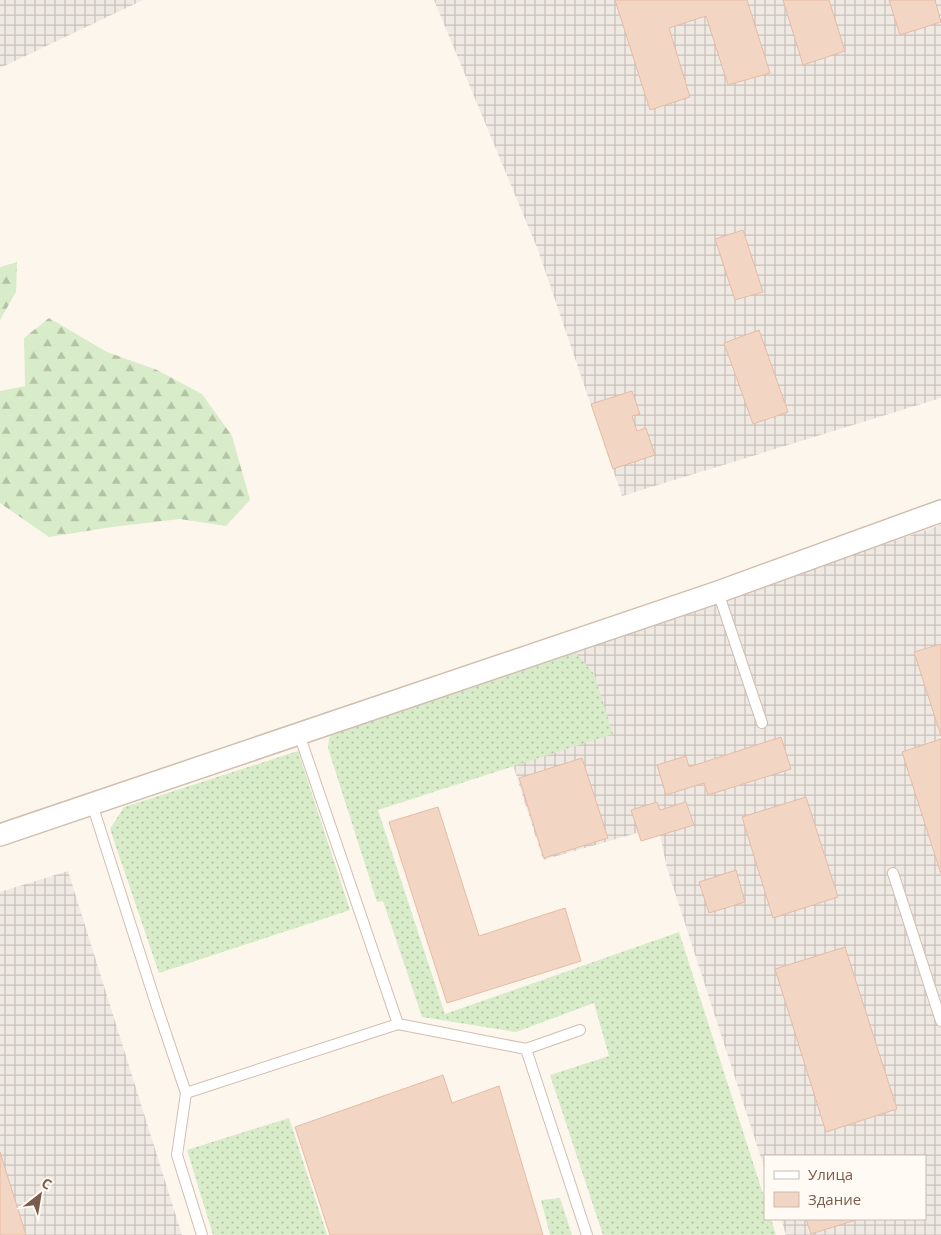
<svg xmlns="http://www.w3.org/2000/svg" width="941" height="1235" font-family="'Open Sans',sans-serif">
<style>
.industrial{fill:url(#industrial-grid)}
.grass{fill:url(#grass-dots)}
.forest{fill:url(#forest-firs)}
.building{fill:#f3d5c3;stroke:#e6bba3}
.lines{fill:none;stroke-linecap:round;stroke-linejoin:round}
.lane-casing{stroke:#d1beb0;stroke-width:12}
.street-casing{stroke:#d1beb0;stroke-width:24}
.lane{stroke:#fff;stroke-width:10}
.street{stroke:#fff;stroke-width:21}
</style>
<defs>
<pattern id="industrial-grid" width="8" height="8" patternUnits="userSpaceOnUse" patternTransform="scale(1.25)"><rect width="8" height="8" fill="#efe9e4"/><path d="M0 4h8M4 0v8" fill="none" stroke="#c7c0bb"/></pattern>
<pattern id="grass-dots" width="8" height="8" patternUnits="userSpaceOnUse" patternTransform="scale(1.25)"><rect width="8" height="8" fill="#d8ecc9"/><path d="M2 2h.1M6 6h.1" fill="none" stroke="#b4c2a5" stroke-width="1.8" stroke-linecap="round"/></pattern>
<pattern id="forest-firs" width="22" height="20" patternUnits="userSpaceOnUse" patternTransform="scale(1.25)"><rect width="22" height="20" fill="#d8ecc9"/><path d="M5 1l3.5 6h-7zM16 11l3.5 6h-7z" fill="#b4c2a5"/></pattern>
</defs>
<rect width="100%" height="100%" fill="#fdf6ec"/>
<path class="industrial" d="M0,0H143L0,68Z
M434,0H941V398L622,496L538,250Z
M941,525V1235H786L781,1219H925V1156H765V1170L667,868L658,827L543,860L512,762L476,682Z
M68,871L182,1235H0V892Z"/>
<path class="grass" d="M576,653L594,674L613,734L378,810L445,1014L679,932L765,1200V1219H771L776,1235H603L550,1075L609,1056L594,1003L516,1032L422,1017L383,901L377,902L328,748L329,738L334,732Z
M298,751L350,910L159,973L110,829L124,807Z
M289,1118L327,1235H213L187,1150Z
M560,1198L572,1235H550L541,1200Z"/>
<path class="forest" d="M17,262L16,292L0,320V267Z
M49,318L107,352L157,370L202,394L232,436L250,500L226,526L180,519L112,527L49,537L0,503V391L25,386L24,338Z"/>
<path class="building" d="M615,0H747L770,73L728,85L706,16L669,28L690,97L650,110Z
M783,0H829L845,51L803,65Z
M889,0H935L941,22L900,35Z
M743,230L763,292L735,300L715,239Z
M759,330L788,412L753,424L724,343Z
M632,391L640,414L632,416L637,431L646,428L655,455L613,469L591,404Z
M941,644V736L914,652Z
M781,737L791,769L708,795L704,783L666,795L657,765L686,756L689,767Z
M941,739V874L902,752Z
M582,758L608,838L544,858L519,778Z
M806,797L838,897L773,918L742,817Z
M657,802L660,810L686,802L694,825L641,841L631,810Z
M438,807L479,936L565,908L581,961L447,1003L389,822Z
M736,870L745,902L709,913L699,882Z
M845,947L897,1109L826,1132L775,969Z
M443,1075L452,1103L499,1086L543,1235H330L295,1127Z
M0,1152L26,1235H0Z
M806,1219H859L811,1234Z"/>
<g class="lines">
<defs>
<path id="lane" d="M718,592L762,723
M299,734L398,1024
M92,804L156,1004L186,1093L398,1024L526,1049L587,1235
M893,873L941,1021
M526,1049L580,1030
M186,1093L177,1155L202,1235"/>
<path id="street" d="M0,835L718,592L941,511"/>
</defs>
<use href="#lane" class="lane-casing"/>
<use href="#street" class="street-casing"/>
<use href="#lane" class="lane"/>
<use href="#street" class="street"/>
</g>
<rect x="764" y="1155" width="162" height="65" fill="#fffaf3" stroke="#cabbb1"/>
<rect x="774" y="1171" width="25" height="8" fill="#ffffff" stroke="#cabbb1"/>
<text x="808" y="1180" font-size="15" fill="#7a5c4d">Улица</text>
<rect x="774" y="1192" width="25" height="15" fill="#f3d5c3" stroke="#cabbb1"/>
<text x="808" y="1205" font-size="15" fill="#7a5c4d">Здание</text>
<g transform="translate(40 1195) rotate(31)" stroke="#fffaf3" stroke-width="4" paint-order="stroke">
<path d="M0-4L9 19L0 12L-9 19Z" fill="#7a5c4d"/>
<text y="-8" font-size="14" font-weight="bold" text-anchor="middle" fill="#7a5c4d">С</text>
</g>
</svg>
